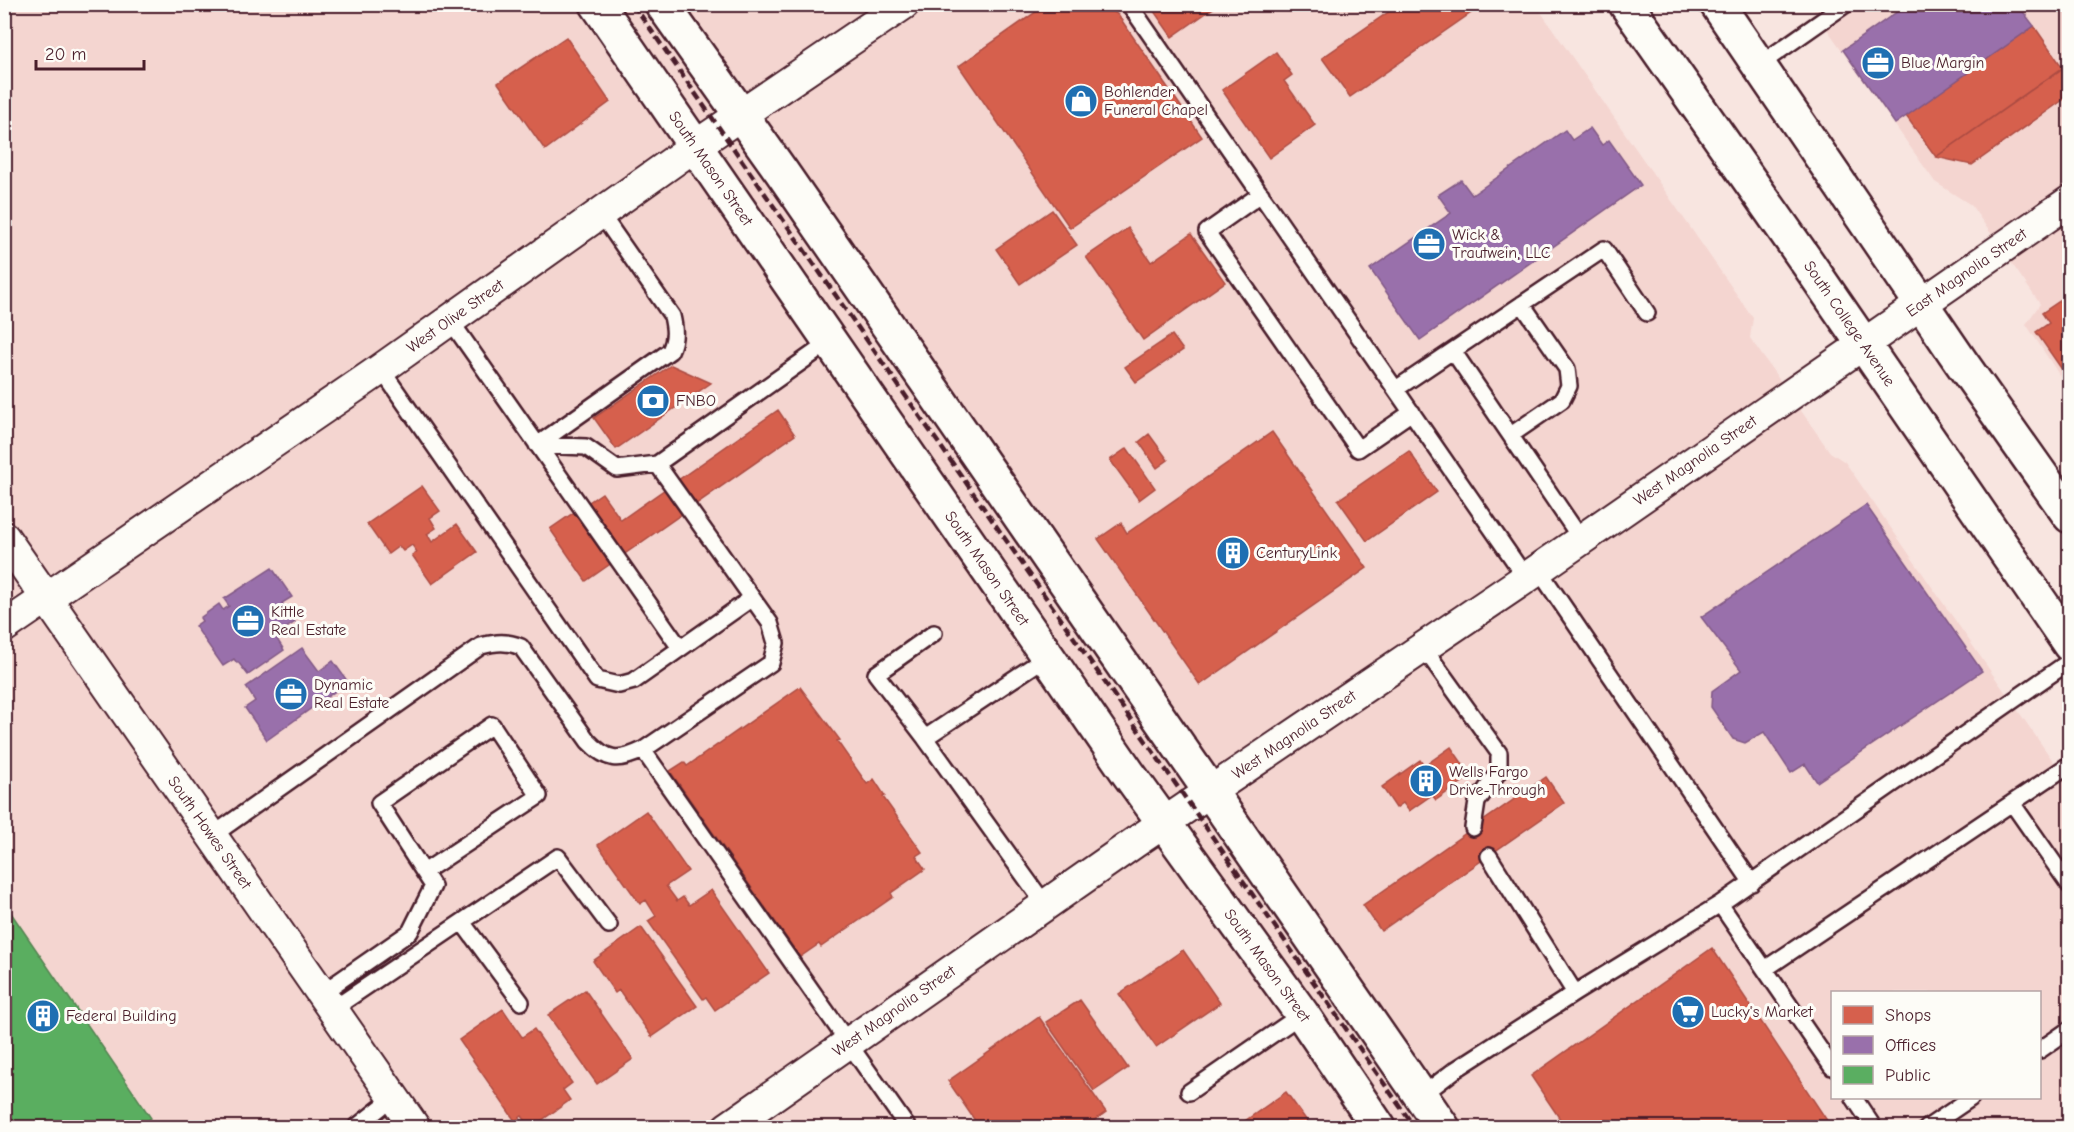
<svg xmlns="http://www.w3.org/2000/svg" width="2074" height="1132" font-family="'Comic Neue',sans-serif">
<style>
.built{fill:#f4d5d0;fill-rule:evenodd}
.shops{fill:#d6604d;stroke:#ac4c43;stroke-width:1.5}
.offices{fill:#9970ab;stroke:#815885;stroke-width:1.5}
.public{fill:#5aae61;stroke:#558351;stroke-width:1.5}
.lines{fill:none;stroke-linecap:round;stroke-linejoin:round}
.service-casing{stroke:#4a1f2b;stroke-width:20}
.minor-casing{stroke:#4a1f2b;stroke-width:34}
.tertiary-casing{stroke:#4a1f2b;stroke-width:38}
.trunk-casing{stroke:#4a1f2b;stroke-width:38}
.service{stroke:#fdfcf7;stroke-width:15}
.minor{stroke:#fdfcf7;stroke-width:30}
.tertiary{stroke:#fdfcf7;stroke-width:33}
.trunk{stroke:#fdfcf7;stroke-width:33}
.rail{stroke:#4a1f2b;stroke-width:4.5;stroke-dasharray:9 4.5;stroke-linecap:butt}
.labels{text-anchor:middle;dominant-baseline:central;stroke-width:6;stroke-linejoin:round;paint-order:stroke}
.poi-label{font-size:16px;fill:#4a1f2b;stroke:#fdfcf7;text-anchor:start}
.street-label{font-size:16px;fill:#4a1f2b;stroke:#fdfcf7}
</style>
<rect width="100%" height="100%" fill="#f8e5e0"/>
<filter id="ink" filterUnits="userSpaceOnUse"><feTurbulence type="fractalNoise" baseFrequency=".0167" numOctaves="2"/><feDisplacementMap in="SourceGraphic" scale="12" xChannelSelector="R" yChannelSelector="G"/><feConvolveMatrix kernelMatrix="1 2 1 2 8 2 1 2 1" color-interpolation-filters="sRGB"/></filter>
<g filter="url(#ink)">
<path class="built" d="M5,5H1536L1753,318L1750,338L1830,452L1845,462L2069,784V1127L5,1128ZM1832,992H2040V1098H1832Z
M1810,5H2069V390L2026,324L2040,304L1971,205L1935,182Z"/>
<path class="shops" d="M1047,4H1103L1118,15L1202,137L1070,228L959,66Z
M1149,4H1219L1172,37Z
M1400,4H1484L1350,97L1322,58Z
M2034,26L2063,68L1936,157L1906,116Z
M566,37L610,102L545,150L498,83Z
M1276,52L1292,75L1284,81L1315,125L1269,158L1222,90Z
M2068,64L2070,95L1972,165L1936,157Z
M1052,210L1077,245L1020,284L996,249Z
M1128,228L1151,262L1191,234L1225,282L1143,340L1086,257Z
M2070,294V381L2036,332L2049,323L2042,313Z
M1172,335L1183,350L1136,382L1125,367Z
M671,365L711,383L616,449L594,418Z
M778,410L795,435L586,581L550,529L602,493L621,520Z
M1272,432L1367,568L1200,685L1098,539L1121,523L1127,533Z
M1149,434L1168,460L1157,468L1139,442Z
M1127,448L1155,488L1139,500L1110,460Z
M1409,451L1437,492L1367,541L1338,500Z
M422,486L440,511L430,518L436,528L427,534L432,542L457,524L477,552L432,584L412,555L417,552L412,545L403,551L399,546L388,554L367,524Z
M800,687L840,740L837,741L867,784L874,779L885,796L883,797L922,852L916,856L925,869L891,893L893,897L821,947L819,944L800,957L670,771L684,762L687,766Z
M1451,747L1471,776L1436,800L1432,795L1409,811L1403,803L1396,808L1382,787L1420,760L1424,766Z
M1546,777L1564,803L1381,931L1363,905Z
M646,811L688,871L666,886L677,901L683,897L689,905L711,890L769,973L715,1010L706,997L703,999L648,921L656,916L646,900L640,904L598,845Z
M641,927L697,1006L652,1037L619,990L615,993L593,961Z
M1712,948L1832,1128H1566L1531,1076Z
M1183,950L1220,1003L1156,1047L1119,994Z
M585,990L633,1059L597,1084L548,1015Z
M1080,1000L1128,1068L1094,1091L1046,1022Z
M503,1009L522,1037L534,1029L572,1083L563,1090L570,1100L531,1128L522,1116L515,1121L459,1040Z
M1039,1017L1106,1112L1084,1128H980L948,1081Z
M1286,1092L1312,1128H1235Z"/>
<path class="offices" d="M1908,4H2028L2021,9L2034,26L1895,124L1843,50Z
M1590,128L1602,145L1609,140L1641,185L1420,340L1370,269L1451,213L1438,195L1461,180L1472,195L1565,130L1572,140Z
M1866,505L1982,671L1817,782L1805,764L1791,773L1764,732L1745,743L1733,739L1711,707L1712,691L1741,670L1701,617Z
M272,568L292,597L282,603L295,622L275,636L284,650L248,675L238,662L237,663L234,659L223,666L195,626L202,621L200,618L219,604L223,610L229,606L224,599Z
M302,648L319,671L333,661L348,682L267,740L245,708L255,701L246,687Z"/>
<path class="public" d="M9,910L151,1118L137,1128H4V914Z"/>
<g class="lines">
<defs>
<path id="service" d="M1129,4L1526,578
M1759,65L1846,4
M1261,194L1207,232L1358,449L1412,412
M450,320L680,648
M1453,351L1581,539
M381,369L597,680L619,685L634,681L752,598
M1396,389L1604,249L1647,313
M1511,435L1562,400L1569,386L1567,369L1522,304
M537,445L670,351C676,338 675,329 672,316L601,214
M657,464L831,341
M1538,569L1752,883
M934,633L876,674L925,738L1048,656
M1423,647L1499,753V771L1477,802L1473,828
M925,738L1046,906
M643,750L908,1128
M2012,803L2070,886
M213,835L481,646C496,642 507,641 521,647L588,741C607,761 618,762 643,750L771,663L776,643L770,623L657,464L617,469L586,447L537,445
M1489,856L1575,993
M1720,904L1832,1067
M462,922L521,1002
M1765,969L2070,764
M322,993L410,932L433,886L379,803L492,725L539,796L424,872
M333,1009L558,857L609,925
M2040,1050L2070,1029
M1189,1092L1302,1014
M1421,1096L1455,1070L1575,993L1720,904L2070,661
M1854,1098L1874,1128
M355,1128L394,1097
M1927,1128L1971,1098"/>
<g id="minor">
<path id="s1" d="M4,537L415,1128"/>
<path id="s2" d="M4,627L381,369L695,146L904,4"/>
<path id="s3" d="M727,1128L1134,843L1526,578L2070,201"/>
</g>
<g id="tertiary">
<path id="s4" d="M597,4L1128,773L1302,1014L1379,1128"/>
<path d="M662,4L781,171L1443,1128"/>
</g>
<g id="trunk">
<path id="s5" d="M1626,4L1809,265L2070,645"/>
<path d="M1717,4L1961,362L2070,516"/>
</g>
</defs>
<use href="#service" class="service-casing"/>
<use href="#minor" class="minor-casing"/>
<use href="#tertiary" class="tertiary-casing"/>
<use href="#trunk" class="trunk-casing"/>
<use href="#service" class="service"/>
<use href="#minor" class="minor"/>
<use href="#tertiary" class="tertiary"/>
<use href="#trunk" class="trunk"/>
<path class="rail" d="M633,4L1415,1128"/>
</g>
</g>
<defs>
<symbol id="office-disc" viewBox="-11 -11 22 22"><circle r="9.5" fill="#1f6fb2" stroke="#fdfcf7"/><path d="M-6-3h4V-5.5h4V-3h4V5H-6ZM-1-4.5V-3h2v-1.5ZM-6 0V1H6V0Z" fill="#fff"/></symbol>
<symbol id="shop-disc" viewBox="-11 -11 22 22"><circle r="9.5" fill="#1f6fb2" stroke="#fdfcf7"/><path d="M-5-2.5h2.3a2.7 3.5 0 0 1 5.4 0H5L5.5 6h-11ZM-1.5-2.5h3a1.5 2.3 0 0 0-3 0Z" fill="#fff"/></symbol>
<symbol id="bank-disc" viewBox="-11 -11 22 22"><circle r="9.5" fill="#1f6fb2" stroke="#fdfcf7"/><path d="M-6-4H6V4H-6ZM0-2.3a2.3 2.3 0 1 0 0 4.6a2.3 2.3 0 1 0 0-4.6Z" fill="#fff"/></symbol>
<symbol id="building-disc" viewBox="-11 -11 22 22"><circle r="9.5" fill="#1f6fb2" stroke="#fdfcf7"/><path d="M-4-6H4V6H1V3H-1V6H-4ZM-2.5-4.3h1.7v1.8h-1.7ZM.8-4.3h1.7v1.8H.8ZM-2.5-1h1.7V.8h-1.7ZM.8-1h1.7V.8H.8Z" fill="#fff"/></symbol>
<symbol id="supermarket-disc" viewBox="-11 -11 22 22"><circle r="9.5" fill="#1f6fb2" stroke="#fdfcf7"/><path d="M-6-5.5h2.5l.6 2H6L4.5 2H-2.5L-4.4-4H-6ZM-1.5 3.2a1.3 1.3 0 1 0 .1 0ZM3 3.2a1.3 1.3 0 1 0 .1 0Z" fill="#fff"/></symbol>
</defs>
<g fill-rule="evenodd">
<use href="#office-disc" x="1859" y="44" width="38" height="38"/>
<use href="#shop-disc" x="1062" y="82" width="38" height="38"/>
<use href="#office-disc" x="1410" y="225" width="38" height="38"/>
<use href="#bank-disc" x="634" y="382" width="38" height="38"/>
<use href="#building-disc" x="1214" y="534" width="38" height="38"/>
<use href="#office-disc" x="229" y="602" width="38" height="38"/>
<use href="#office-disc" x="272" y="675" width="38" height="38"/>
<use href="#building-disc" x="1407" y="762" width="38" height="38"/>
<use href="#supermarket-disc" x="1669" y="993" width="38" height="38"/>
<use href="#building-disc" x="24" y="997" width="38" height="38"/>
</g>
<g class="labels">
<g class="poi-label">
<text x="1901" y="63">Blue Margin</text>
<text x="1104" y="92">Bohlender<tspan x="1104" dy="18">Funeral Chapel</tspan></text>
<text x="1452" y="235">Wick &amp;<tspan x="1452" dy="18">Trautwein, LLC</tspan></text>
<text x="676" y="401">FNBO</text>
<text x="1256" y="553">CenturyLink</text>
<text x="271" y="612">Kittle<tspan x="271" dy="18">Real Estate</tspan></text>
<text x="314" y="685">Dynamic<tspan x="314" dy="18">Real Estate</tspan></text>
<text x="1449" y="772">Wells Fargo<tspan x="1449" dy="18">Drive-Through</tspan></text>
<text x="1711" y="1012">Lucky's Market</text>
<text x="66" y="1016">Federal Building</text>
</g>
<g class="street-label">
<text stroke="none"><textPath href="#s4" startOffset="200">South Mason Street</textPath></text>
<text stroke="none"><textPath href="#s3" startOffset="1506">East Magnolia Street</textPath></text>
<text stroke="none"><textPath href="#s2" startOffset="548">West Olive Street</textPath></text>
<text stroke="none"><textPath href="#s5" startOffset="390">South College Avenue</textPath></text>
<text stroke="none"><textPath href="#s3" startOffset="1176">West Magnolia Street</textPath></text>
<text stroke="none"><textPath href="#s4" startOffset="686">South Mason Street</textPath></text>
<text stroke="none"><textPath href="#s3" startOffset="690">West Magnolia Street</textPath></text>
<text stroke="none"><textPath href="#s1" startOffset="360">South Howes Street</textPath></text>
<text stroke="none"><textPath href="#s4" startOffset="1172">South Mason Street</textPath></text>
<text stroke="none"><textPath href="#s3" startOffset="204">West Magnolia Street</textPath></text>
</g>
</g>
<rect width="2074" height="1132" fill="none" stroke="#fdfcf7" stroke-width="24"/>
<rect x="12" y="12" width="2050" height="1108" fill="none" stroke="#4a1f2b" stroke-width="2" filter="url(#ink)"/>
<rect x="1831" y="991" width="210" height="108" fill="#fdfcf7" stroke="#b5a4a5" stroke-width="1.5"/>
<rect x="1843" y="1006" width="30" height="18" fill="#d6604d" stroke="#b5a4a5" stroke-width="1.5"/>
<text x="1885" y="1021" font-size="18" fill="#4a1f2b">Shops</text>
<rect x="1843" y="1036" width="30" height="18" fill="#9970ab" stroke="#b5a4a5" stroke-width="1.5"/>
<text x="1885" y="1051" font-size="18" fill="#4a1f2b">Offices</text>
<rect x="1843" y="1066" width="30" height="18" fill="#5aae61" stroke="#b5a4a5" stroke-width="1.5"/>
<text x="1885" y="1081" font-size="18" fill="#4a1f2b">Public</text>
<path d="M36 60v9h108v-9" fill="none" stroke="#4a1f2b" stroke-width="3"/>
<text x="45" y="60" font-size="18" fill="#4a1f2b" stroke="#fdfcf7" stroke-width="4.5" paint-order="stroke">20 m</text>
</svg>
